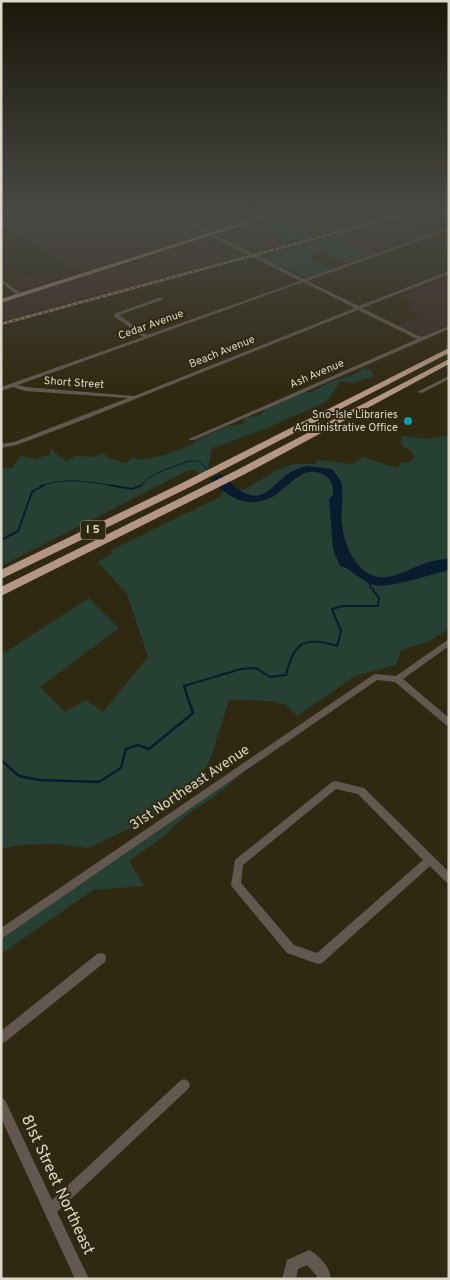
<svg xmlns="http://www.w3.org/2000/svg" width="450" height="1280" font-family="Overpass,sans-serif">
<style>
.commercial{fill:#3f2c25}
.built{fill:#382f10}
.green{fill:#264134}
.water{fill:#081c2e}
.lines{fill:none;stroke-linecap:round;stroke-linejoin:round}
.stream-far2{stroke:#081c2e;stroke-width:1}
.stream-far1{stroke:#081c2e;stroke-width:2}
.stream{stroke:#081c2e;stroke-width:2.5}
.minor{fill:#635850;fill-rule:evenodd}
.major{fill:#9c8475;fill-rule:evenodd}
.highway{fill:#b39683;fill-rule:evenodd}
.rail-casing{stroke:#908a79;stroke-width:2.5}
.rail{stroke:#302912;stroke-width:1;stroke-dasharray:3;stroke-linecap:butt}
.culture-dot{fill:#0f9aa8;stroke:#302912;stroke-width:2}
.labels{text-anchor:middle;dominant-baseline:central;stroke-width:4;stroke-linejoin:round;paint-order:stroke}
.far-street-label{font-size:11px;fill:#dbd7c9;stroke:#302912}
.far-poi-label{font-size:11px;fill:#dbd7c9;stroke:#302912;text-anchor:end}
.shield{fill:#302912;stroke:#a8a392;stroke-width:1}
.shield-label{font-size:12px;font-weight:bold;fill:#dbd7c9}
.street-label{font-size:14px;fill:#dbd7c9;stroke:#302912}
.near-street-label{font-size:16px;fill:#dbd7c9;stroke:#302912}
</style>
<rect width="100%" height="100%" fill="#302912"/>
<path class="commercial" d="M59,212H158L199,233L198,236L78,273L6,226Z
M184,212H210L219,217L232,212H275L209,233L174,215Z
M292,212H404L379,219L370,215L317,233L299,225L289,227L271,219Z
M394,220L428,233L367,255L328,237Z
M253,225L290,242L253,254L217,237L218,235Z
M206,239L242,255L1,321V304Z
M33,275L45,283L25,289H19L10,282Z
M449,277V325L422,336L398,325L420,316L406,308L414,304L399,296Z"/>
<path class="built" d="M404,212H421L1,326V321Z"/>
<path class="green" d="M370,215L379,219L290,242L253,225L271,219L289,227L299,225L317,233Z
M328,237L367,255L346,263L323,252L307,257L330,269L306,277L258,257Z
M363,368L371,370L374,376L353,383L341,381L326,402L265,429L212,448L206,479L195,470L187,471L1,566V468H13L18,459L22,456L37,459L44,456H50V449L66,461L76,456L93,457L104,453L110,459L126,463L133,457L140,460L165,455L189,446L200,438L228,426L243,424L245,418L261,415C268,403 293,397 306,391L309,393L332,381L354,375Z
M449,435V629L427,642L401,650L396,665L355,676L297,716L286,705L273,701L229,700L210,760L196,785L150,819L88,848L57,844L19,845L1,849V655L89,598L119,628L40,687L65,712L86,700L103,712L148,657L127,594L98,562L113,553L109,551L220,497L222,491L246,489L277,470L293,464H315L319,460L352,464L363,457L397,468L402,462L408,463L415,458L411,451L401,445L402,436L428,439Z
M245,771L214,797L185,816L163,837L129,861L144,886L93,890L1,954V936L237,774Z"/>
<path class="water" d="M308,466L332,469C335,473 339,477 341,482C345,495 340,511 342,524C344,544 356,574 379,577C396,579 411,567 426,563C433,560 441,560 449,558V570C432,574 389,589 373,585C361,581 349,567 340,566L333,549L329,499L333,494C333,486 332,479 324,475C300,462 287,492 268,499C263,501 254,503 249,502C234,501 220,489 210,479L220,474C227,479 234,487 241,491C261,504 272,487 286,475C293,470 300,468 308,466Z"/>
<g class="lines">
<path class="stream-far2" d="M40,486C65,477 91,482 116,486
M140,486L148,478L164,470L189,461H198L208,470"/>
<path class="stream-far1" d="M109,485L132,489L142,485
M1,540L18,531L32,492L44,485
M184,686L241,669L256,668L270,677L286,675C294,641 305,636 337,646L341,631L332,609L343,606H378L379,598L370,586V583"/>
<path class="stream" d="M1,760L19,776L40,780L99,782L121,768L126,749L138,745L149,749L193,713L184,686L187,685"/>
<path class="minor" d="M48,212H55L1,227V225Z
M163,212H168L304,279L449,228V230L307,281L359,306L449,271V274L362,308L421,337L449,326V329L194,440H190L189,439L417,339L358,310L83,420L17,445L1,448V444L14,442L128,398L25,391L13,387L1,391V387L143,337L114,316V314L158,298H162V300L119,315L147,335L300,281ZM303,282L355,308L134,396L26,387L18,385Z
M1,279L22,294V296H18L1,282Z
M449,376V379L422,393L417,392Z
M449,639V646L403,679L449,718V726L446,725L395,682L377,680L1,939V928L373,675L376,674L396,676Z
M335,781L364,788L449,872V884L446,882L430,866L322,963L318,964L287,953L233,888L231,885L235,860L332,782ZM336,789L358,794L423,860L317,953L294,945L241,883L243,865Z
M101,953L105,954L106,958L105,962L5,1042L1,1043V1031L97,954Z
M184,1079L188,1081L190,1085L188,1089L57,1212L89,1279H75L1,1118V1098L5,1100L52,1200L180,1081Z
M309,1250C318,1254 332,1269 330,1279H316L317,1276L307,1265L298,1269L296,1279H282L287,1260Z"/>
<path class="major" d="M276,212H284L1,303V299Z"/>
<path class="highway" d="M449,348V353L188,488L1,579V570L180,484Z
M449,359V364L245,474L1,596V587L237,470Z"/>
<defs>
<path id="rail" d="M1,324L412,212"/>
</defs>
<use href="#rail" class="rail-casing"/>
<use href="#rail" class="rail"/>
</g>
<linearGradient id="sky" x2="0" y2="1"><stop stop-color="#1a170a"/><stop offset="0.54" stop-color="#484944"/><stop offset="1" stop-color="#484944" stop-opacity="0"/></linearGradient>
<rect width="450" height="392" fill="url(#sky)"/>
<circle class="culture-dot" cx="408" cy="421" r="5"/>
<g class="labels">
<g class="far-street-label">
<text transform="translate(151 325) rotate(-20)">Cedar Avenue</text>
<text transform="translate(222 352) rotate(-22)">Beach Avenue</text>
<text transform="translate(317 374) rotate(-23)">Ash Avenue</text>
<text transform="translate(74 383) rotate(4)">Short Street</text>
</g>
<g class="far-poi-label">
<text x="398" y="415">Sno-Isle Libraries<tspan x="398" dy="13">Administrative Office</tspan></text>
</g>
<rect class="shield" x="80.5" y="520.5" width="25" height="19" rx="4"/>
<g class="shield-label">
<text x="93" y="530">I 5</text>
</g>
<g class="street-label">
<text transform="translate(190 788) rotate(-34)">31st Northeast Avenue</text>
</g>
<g class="near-street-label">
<text transform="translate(57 1185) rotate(65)">81st Street Northeast</text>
</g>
</g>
<rect width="450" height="1280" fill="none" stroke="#dbd7c9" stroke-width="5"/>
</svg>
